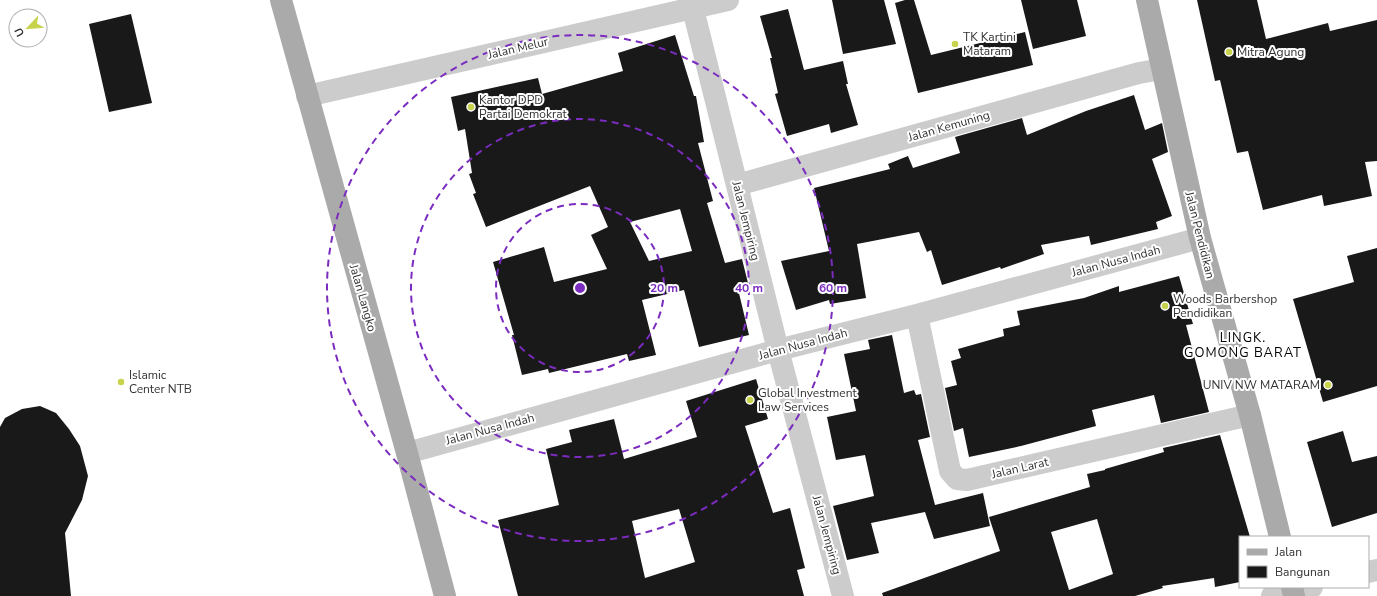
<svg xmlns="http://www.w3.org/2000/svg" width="1377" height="596" font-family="'Nunito Sans',sans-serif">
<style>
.building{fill:#191919;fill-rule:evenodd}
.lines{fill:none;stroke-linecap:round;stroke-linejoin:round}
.minor{stroke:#ccc;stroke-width:22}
.major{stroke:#aaa;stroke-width:22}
.ring{fill:none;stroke:#7b2cbf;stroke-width:2;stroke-dasharray:7 5}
.poi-dot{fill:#c7d34a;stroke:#fff;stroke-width:1.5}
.labels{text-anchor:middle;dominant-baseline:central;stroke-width:4;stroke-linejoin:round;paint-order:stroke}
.poi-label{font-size:12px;fill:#323232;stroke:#fff;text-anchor:start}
.street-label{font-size:12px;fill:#323232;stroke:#fff}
.neighbourhood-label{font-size:13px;letter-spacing:1px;fill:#000;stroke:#fff}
.centre{fill:#7b2cbf;stroke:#fff;stroke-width:2}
.ring-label{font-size:12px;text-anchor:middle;font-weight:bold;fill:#7b2cbf;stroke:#fff;stroke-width:4;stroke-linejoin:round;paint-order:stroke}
</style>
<rect width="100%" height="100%" fill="#fff"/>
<path class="building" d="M832,0H884L896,44L843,54Z
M905,0H914L931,55L1025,32L1033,65L918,93L895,3Z
M1021,0H1077L1086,36L1033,49Z
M1197,0H1257L1266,39L1328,23L1330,31L1377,20V161L1365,162L1372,196L1324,206L1322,195L1263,210L1248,151L1237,153L1220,80L1215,81Z
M788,9L804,70L843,61L848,84H846L858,125L831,133L829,124L787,136L775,94L778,93L770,58H772L760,16Z
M131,14L152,103L109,112L89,24Z
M675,35L694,96H696L704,142L698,143L713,201L707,203L725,263L742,259L749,287L738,289L749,335L699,347L684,290L642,300L656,355L629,361L627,354L549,373L548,369L522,375L512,335H514L493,262L544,247L554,282L607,269L591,235L608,227L590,186L486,227L473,194L476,193L469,174L472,173L465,129L458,131L451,97L538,78L542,94L623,71L618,53ZM680,209L692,251L649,261L630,222Z
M1134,95L1145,130L1162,123L1168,152L1152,159L1172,216L1156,222L1158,229L1091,245L1089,236L1041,245L1044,254L1001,269L1000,267L942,285L931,250L927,252L919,232L857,244L866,298L830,304L829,300L796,310L781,261L829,251L814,188L890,169L888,164L908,156L913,168L960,153L955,137L1022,118L1027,135L1086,111Z
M1377,248V386L1323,402L1293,299L1354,282L1347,256Z
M1179,276L1193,324L1186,325L1209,412L1161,423L1154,395L1092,410L1096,426L1021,446L969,457L963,428L954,431L945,388L957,385L951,361L961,358L958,349L1004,336L1003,329L1020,325L1017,311L1084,298L1119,286V292Z
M892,335L904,393L914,390L916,395L921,394L930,437L918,440L935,505L983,493L990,526L934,539L925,512L871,523L879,553L847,560L833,506L874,496L865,455L836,460L827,417L856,411L844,354L870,349L868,340Z
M756,379L768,419L745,426L773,513L790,508L805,568L797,570L804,596H518L498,520L559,505L546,449L572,442L569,430L614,419L624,459L697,437L686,401ZM679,509L695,562L645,578L632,521Z
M40,406L56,413L69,429L80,446L88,476L82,500L65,533L71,596H0V427L5,418L22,409Z
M1343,431L1352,462L1377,456V513L1332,527L1307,442Z
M1220,435L1250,537H1240V582L1215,587L1214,578L1162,586L1163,588L1135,596H883L882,593L1000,551L989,517L1090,487L1087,474L1105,470V469L1164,452L1163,448ZM1097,519L1113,574L1069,590L1051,532Z"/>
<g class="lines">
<path class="minor" d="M693,9L778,350L843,596
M307,96L728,0
M737,185L1139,73L1162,69
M917,315L950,471L957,479L967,480L1250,415
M407,453L778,350L917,315L1200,238
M1368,572L1377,570
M1272,596L1312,587"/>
<path class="major" d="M281,0L407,453L445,596
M1147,0L1200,238L1250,415L1280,537
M1292,587L1294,596"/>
</g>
<g class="ring">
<circle cx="580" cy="288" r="84"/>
<circle cx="580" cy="288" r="169"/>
<circle cx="580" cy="288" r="253"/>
</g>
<g class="poi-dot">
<circle cx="955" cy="44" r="4"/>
<circle cx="1229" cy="52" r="4"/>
<circle cx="471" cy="107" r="4"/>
<circle cx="1165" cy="306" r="4"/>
<circle cx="121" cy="382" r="4"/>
<circle cx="1328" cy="385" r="4"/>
<circle cx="750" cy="400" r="4"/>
</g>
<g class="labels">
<g class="poi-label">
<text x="963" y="37">TK Kartini<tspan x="963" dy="14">Mataram</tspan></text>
<text x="1237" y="52">Mitra Agung</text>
<text x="479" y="100">Kantor DPD<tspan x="479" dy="14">Partai Demokrat</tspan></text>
<text x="1173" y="299">Woods Barbershop<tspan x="1173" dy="14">Pendidikan</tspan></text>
<text x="129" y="375">Islamic<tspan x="129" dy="14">Center NTB</tspan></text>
<text x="1320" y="385" text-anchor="end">UNIV NW MATARAM</text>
<text x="758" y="393">Global Investment<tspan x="758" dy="14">Law Services</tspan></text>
</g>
<g class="street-label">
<text transform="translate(518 48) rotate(-13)">Jalan Melur</text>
<text transform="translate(949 126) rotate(-16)">Jalan Kemuning</text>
<text transform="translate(746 221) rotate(76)">Jalan Jempiring</text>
<text transform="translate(1200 235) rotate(76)">Jalan Pendidikan</text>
<text transform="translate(1116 261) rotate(-15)">Jalan Nusa Indah</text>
<text transform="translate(363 298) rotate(74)">Jalan Langko</text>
<text transform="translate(803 344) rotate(-15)">Jalan Nusa Indah</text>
<text transform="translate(490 429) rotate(-15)">Jalan Nusa Indah</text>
<text transform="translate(1020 468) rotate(-13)">Jalan Larat</text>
<text transform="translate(827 535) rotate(75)">Jalan Jempiring</text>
</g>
<g class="neighbourhood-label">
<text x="1243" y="338">LINGK.<tspan x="1243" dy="15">GOMONG BARAT</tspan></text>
</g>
</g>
<circle cx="580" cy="288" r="6" class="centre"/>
<g class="ring-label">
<text x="664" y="292">20 m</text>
<text x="749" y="292">40 m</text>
<text x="833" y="292">60 m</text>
</g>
<rect x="1239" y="536" width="130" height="52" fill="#ffffff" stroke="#adadad"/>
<rect x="1247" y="549" width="20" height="6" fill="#aaaaaa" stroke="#adadad"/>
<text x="1275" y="556" font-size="12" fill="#323232">Jalan</text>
<rect x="1247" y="566" width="20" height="12" fill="#191919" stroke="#adadad"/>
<text x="1275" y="576" font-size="12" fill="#323232">Bangunan</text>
<g transform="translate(28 28) rotate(244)"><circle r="19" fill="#ffffff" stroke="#adadad"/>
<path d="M0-3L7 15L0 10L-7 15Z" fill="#c7d34a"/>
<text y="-6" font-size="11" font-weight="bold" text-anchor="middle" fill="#323232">U</text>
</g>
</svg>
